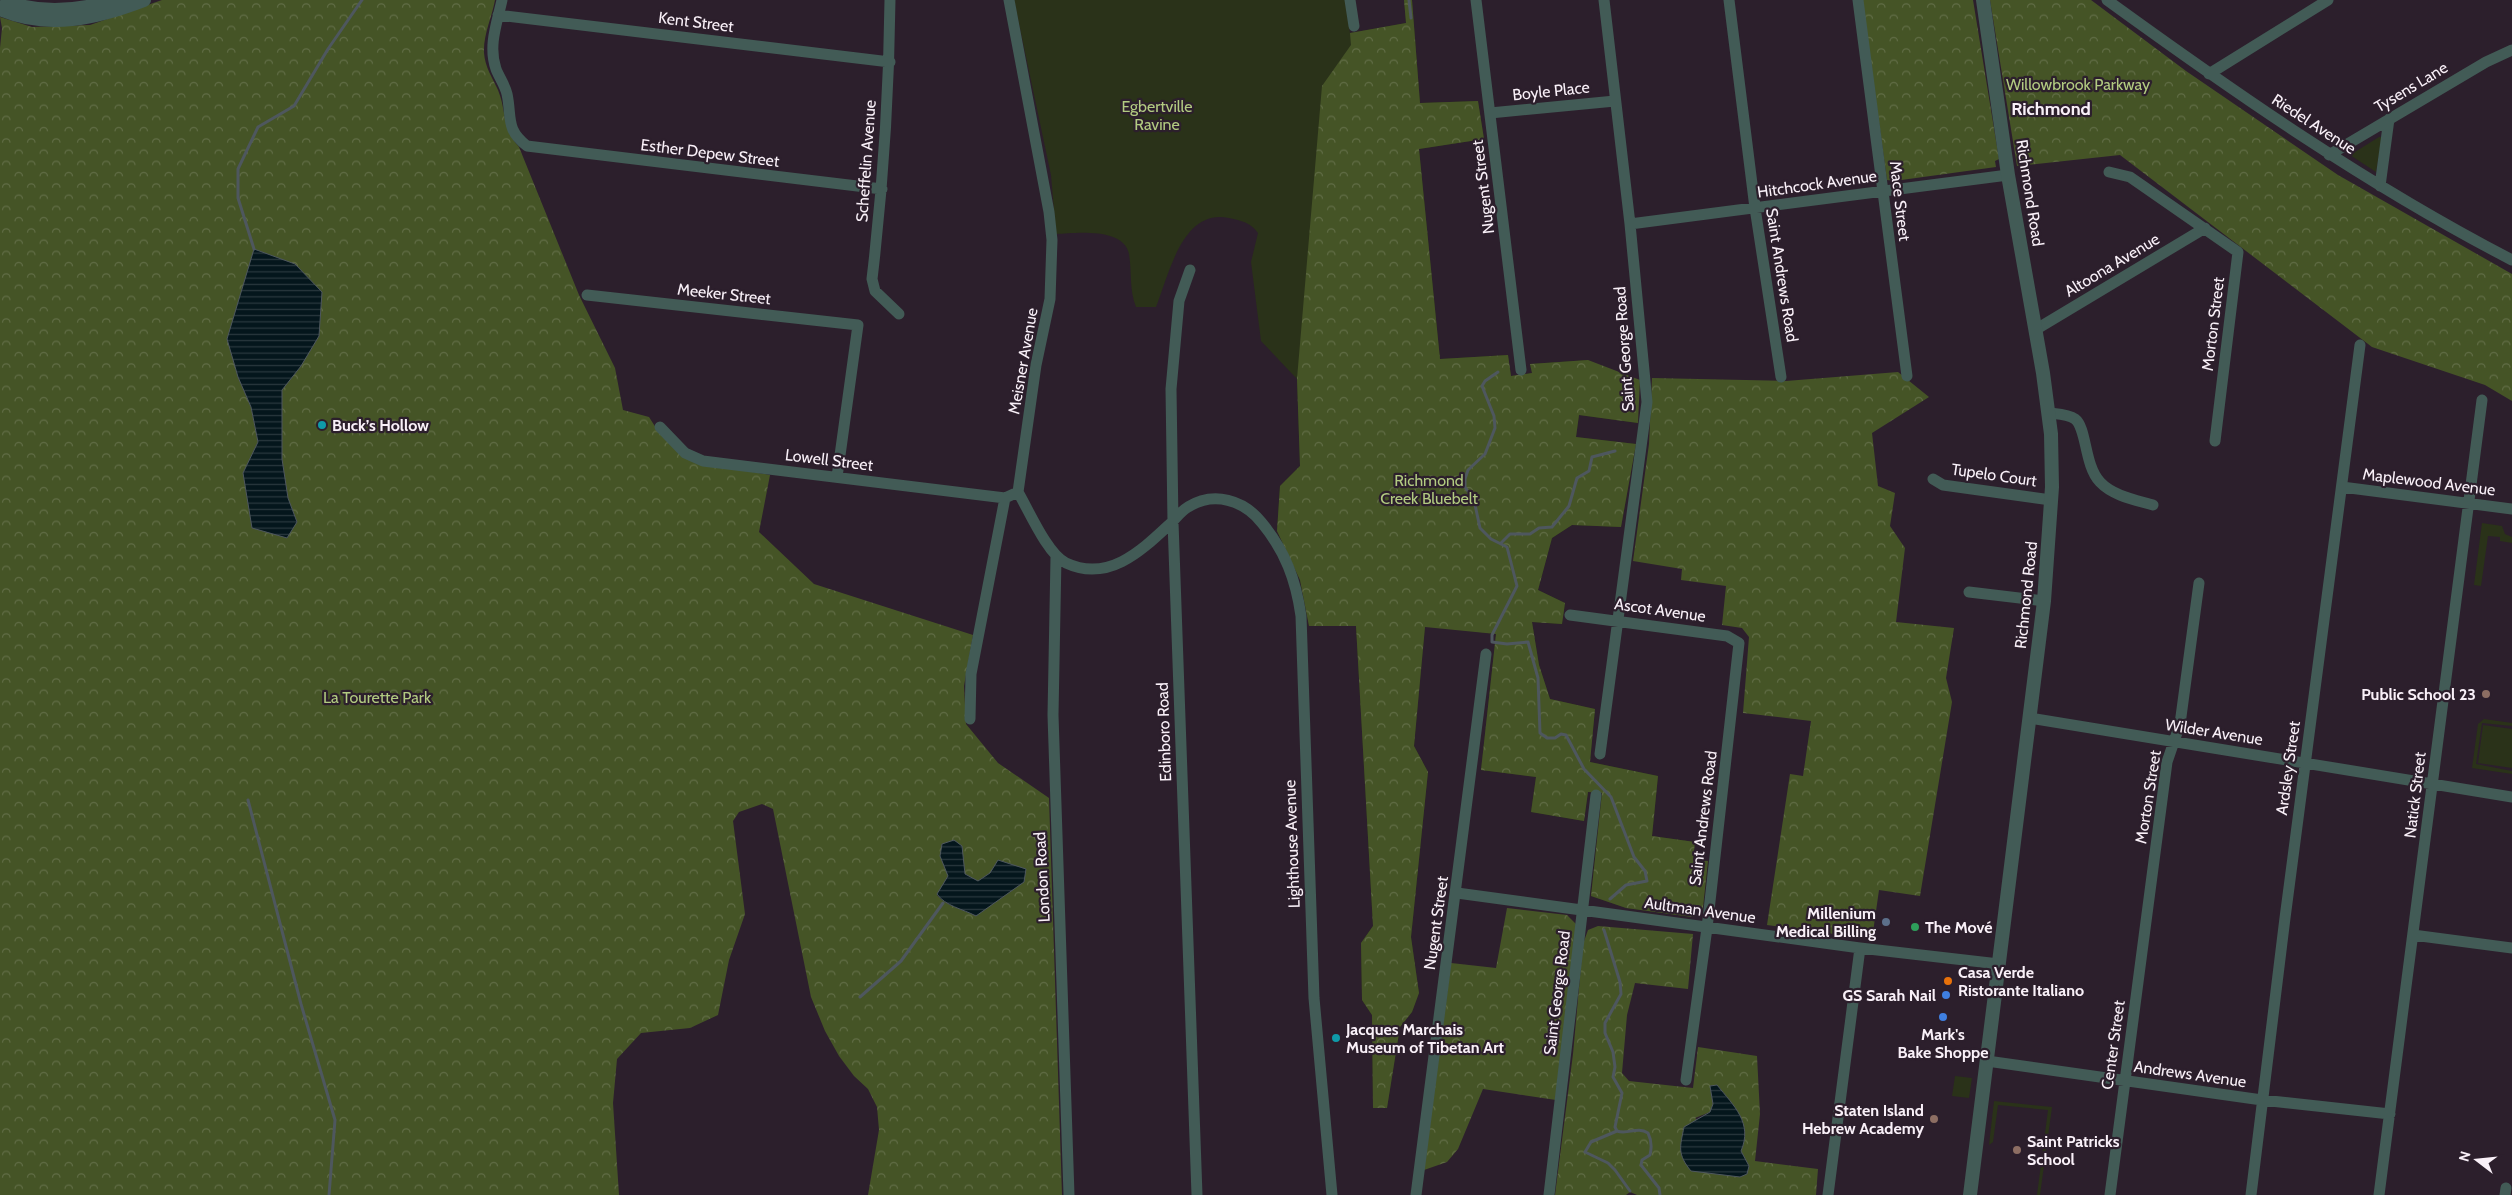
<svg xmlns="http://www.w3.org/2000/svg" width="2512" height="1195" font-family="Cabin,sans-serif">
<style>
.green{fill:#2a3219}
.forest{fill:url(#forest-crowns);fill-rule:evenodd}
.water{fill:url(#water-rules);stroke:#4e575e}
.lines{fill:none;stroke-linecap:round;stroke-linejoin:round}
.stream{stroke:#4e575e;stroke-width:3}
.minor{stroke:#425b56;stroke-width:11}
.tertiary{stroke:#425b56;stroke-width:14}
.culture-dot{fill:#0f9aa8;stroke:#2c1f2c;stroke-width:2}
.education-dot{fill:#8d6e63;stroke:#2c1f2c;stroke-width:2}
.service-dot{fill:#5c6f8a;stroke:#2c1f2c;stroke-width:2}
.leisure-dot{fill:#2e9e5b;stroke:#2c1f2c;stroke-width:2}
.food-dot{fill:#e8710a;stroke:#2c1f2c;stroke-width:2}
.shop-dot{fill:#3f7fe0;stroke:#2c1f2c;stroke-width:2}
.labels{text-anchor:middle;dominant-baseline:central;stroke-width:4.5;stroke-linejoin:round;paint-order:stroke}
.street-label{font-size:16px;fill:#f9f0f8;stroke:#2c1f2c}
.park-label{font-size:16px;fill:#b2cb81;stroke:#2c1f2c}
.poi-label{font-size:16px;font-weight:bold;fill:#f9f0f8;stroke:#2c1f2c;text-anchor:start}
.neighbourhood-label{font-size:18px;font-weight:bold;fill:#f9f0f8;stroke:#2c1f2c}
</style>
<defs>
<pattern id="forest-crowns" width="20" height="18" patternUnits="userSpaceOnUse" patternTransform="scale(1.25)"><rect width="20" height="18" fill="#455426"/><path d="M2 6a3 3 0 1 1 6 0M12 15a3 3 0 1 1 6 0" fill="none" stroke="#616d46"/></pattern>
<pattern id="water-rules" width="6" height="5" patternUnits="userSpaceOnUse" patternTransform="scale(1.25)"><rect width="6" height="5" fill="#04161c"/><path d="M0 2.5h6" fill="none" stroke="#29383e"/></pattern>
</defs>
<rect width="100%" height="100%" fill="#2c1f2c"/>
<path class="green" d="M1014,0H1345L1350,33L1406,23L1404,0H1412L1420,103L1478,101L1484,139L1419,149L1440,359L1508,355L1511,376L1532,373L1530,364L1588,360L1638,423L1579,415L1576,437L1636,444L1621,527L1572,525L1552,538L1538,590L1565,603L1562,624L1532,622L1539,665L1550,699L1595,709L1590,762L1658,776L1652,836L1695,842L1693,860L1708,861L1703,907L1700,915L1692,917L1626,908L1591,896L1602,793L1588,792L1584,821L1531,812L1536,777L1481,770L1496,634L1425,626L1414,746L1428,772L1411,937L1419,993L1412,1012L1400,1027L1387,1108H1373L1372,1015L1362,1000L1361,943L1373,926L1356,626H1309L1300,580L1277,531L1280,486L1300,466L1297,379L1261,341L1251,262L1258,233C1250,222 1242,221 1229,218C1182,208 1169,275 1156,307H1136C1129,290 1132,272 1129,254C1124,227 1075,233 1056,234L1051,175Z
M2379,137H2382L2376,172L2350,155Z
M2482,523L2502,526L2505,534L2512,537V543L2500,541V537L2488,536L2481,586L2474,585Z
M2484,719L2512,723V726L2482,723L2476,764L2512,771V774L2472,768L2478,724Z
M2483,725L2512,729V768L2478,763Z
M1955,1076L1972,1078L1969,1098L1952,1096Z
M1994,1101L2052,1107L2040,1195H2037L2048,1110L1998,1105L1993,1142L1989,1145Z"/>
<path class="forest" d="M162,0H495C492,17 483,35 484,53C485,67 492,77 498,90C507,112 501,127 519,147L579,295L615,368L623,410L649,417L656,428L697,462L770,475L759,532L814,584L973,635L964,686L966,724L998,763L1049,798L1062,1195H868L879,1130L877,1107L868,1089L854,1076L839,1056L825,1031L811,997L773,809L762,804L739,812L733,821L745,914L729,960L718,1015L690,1028L641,1033L617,1059L613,1103L619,1195H0V48L2,28L0,17L32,27L90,25ZM301,366L282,389V459L288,498L297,522L243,473L258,442L251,407L238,377ZM964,866L965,874L978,881L990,873L976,916C963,909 946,906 937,895L948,876Z
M1404,0H1412L1420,103L1478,101L1484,139L1419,149L1440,359L1508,355L1511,376L1532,373L1530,364L1588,360L1640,380L1638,423L1579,415L1576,437L1636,444L1621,527L1572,525L1552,538L1538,590L1565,603L1562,624L1532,622L1539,665L1550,699L1595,709L1590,762L1658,776L1652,836L1695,842L1693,860L1708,861L1703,907L1700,915L1692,917L1626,908L1591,896L1602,793L1588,792L1584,821L1531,812L1536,777L1481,770L1496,634L1425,627L1414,746L1428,772L1411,937L1419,993L1412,1012L1400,1027L1387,1108H1373L1372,1015L1362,1000L1361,943L1373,926L1356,626H1309L1300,580L1277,531L1280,486L1300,466L1297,379L1322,86L1351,45L1350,33L1406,23Z
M1862,0H1973L1999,159L1995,161L1996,167L1894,181L1887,180Z
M1990,0H2091L2186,71L2338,175L2512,274V401L2485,385L2372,347L2120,155L2017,166Z
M1898,372L1929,397L1872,433L1878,486L1895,493L1890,526L1905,548L1896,622L1954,628L1946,678L1952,702L1920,896L1879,890L1872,939L1767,925L1790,774L1803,776L1811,721L1743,713L1749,637L1742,628L1722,625L1726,586L1681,580L1682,569L1633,561L1649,444L1652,378L1786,381Z
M1507,908L1567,915L1576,924L1556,1100L1483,1089L1458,1149L1447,1162L1424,1170L1451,963L1496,968Z
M1598,926L1693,934L1688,989L1635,983L1627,1015L1622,1073L1629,1081L1693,1088L1698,1047L1757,1056L1760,1114L1755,1161L1818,1169L1816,1195H1637L1630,1192L1626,1195H1555L1573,1054L1583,944L1588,930ZM1717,1085C1734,1106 1753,1123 1741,1151L1749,1166L1695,1118L1710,1112L1713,1104L1710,1086Z"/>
<path class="water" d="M254,249L295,264L322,292L319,336L301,366L282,390V459L288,498L297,522L287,538L252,528L243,473L258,442L251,407L238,377L227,339Z
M954,840L962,846L965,874L978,881L990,873L998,860L1026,869L1024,882L976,916C963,909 945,906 937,894L948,876L940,856L942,844Z
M1717,1085C1734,1106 1753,1123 1741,1151L1749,1166L1747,1174L1740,1177L1691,1171C1677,1154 1680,1147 1684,1127L1710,1112L1713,1104L1710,1086Z"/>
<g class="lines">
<path class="stream" d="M1409,0L1411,18
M254,249L238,198V169L258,127L294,106L328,49L362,0
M1498,372L1485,381L1482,386L1494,416L1495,428L1485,454L1468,470L1465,479V487L1474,500L1480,528L1491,539L1507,547L1517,586L1492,635V642L1507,644L1528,642L1538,678L1540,733L1547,738H1555L1561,734L1566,735L1584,769L1611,797L1634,857L1645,871L1647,881L1626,885L1610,899
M1501,543L1510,534H1530L1539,528L1552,527L1569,506L1577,478L1589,471L1592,457L1615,451
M248,800L301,1004L335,1120L329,1195
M1604,930L1620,982L1621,994L1605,1023V1033L1613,1052L1615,1067L1613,1077L1622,1093L1615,1127L1617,1131C1628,1135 1637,1126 1648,1133C1652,1141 1652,1147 1650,1155L1642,1160L1641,1165L1659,1188L1660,1195
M860,997L901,961L943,903
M1617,1131L1591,1142L1585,1152L1608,1163L1615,1170L1630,1191"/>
<path class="minor" d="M502,0C497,23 488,46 496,69C499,77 505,85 507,94C512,117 505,129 527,146L882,189
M890,0C889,94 883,186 872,279L875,291L899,314
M1350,0L1354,26
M1476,0L1521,370
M1729,0L1755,208L1781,377
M1858,0L1907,376
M2107,0C2238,95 2369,186 2512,260
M498,15L890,62
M2209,74L2328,0
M1490,113L1615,101
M2329,155L2486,62L2512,50
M2109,172L2130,177L2238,252L2215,441
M2380,186L2389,119
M1630,224L2008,175
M1190,270L1179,301L1171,389L1173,522L1197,1195
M587,295L858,325L837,477
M2035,330L2205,228
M2049,413C2057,414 2068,414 2075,419C2087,428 2084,465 2100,482C2113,496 2136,500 2153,505
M660,427L685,453L703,461L1005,498
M1933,479L1943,485L2051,500
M2342,487L2512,509
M1018,492C1029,511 1048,555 1066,563C1109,583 1142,550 1171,523C1177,517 1181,511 1188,507C1214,491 1244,500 1262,523C1285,551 1296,580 1301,616L1314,998L1332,1195
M1056,557L1053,715L1069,1195
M1969,592L2044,601
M1570,615L1727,636L1739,643L1707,928L1686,1080
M2030,718L2512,797
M970,719L971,674L1005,498L1018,492L1036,365L1050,299L1052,240L1049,212L1009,0
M1600,754L1647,402L1630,224L1604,0
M1457,893L1860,948L1999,964
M2413,935L2512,948
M1987,1061L2262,1100L2390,1114
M1416,1195L1486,654
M1549,1195L1596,795
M1828,1195L1860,948
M2110,1195L2167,762L2180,724L2199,583
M2251,1195L2285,918L2360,345
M2379,1195L2482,400
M2505,1195L2506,1188"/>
<path class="tertiary" d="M7,2C43,15 80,11 116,0
M0,9C48,30 97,18 144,0
M1970,1195L2044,601L2052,487L2051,434L2043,373L2008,175L1983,0"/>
</g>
<g class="culture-dot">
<circle cx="322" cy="425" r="5"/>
<circle cx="1336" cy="1038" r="5"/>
</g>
<g class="education-dot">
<circle cx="2486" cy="694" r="5"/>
<circle cx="1934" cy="1119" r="5"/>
<circle cx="2017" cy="1150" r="5"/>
</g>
<circle class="service-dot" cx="1886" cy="922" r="5"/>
<circle class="leisure-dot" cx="1915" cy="927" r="5"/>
<circle class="food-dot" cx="1948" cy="981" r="5"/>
<g class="shop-dot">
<circle cx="1946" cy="995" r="5"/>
<circle cx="1943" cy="1017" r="5"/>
</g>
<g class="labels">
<g class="street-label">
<text transform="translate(696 22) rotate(7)">Kent Street</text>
<text transform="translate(2411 87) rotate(-31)">Tysens Lane</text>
<text transform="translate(1551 91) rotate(-6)">Boyle Place</text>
<text transform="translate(2314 124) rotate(33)">Riedel Avenue</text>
<text transform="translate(710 153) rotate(7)">Esther Depew Street</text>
<text transform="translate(866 161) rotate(-86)">Scheffelin Avenue</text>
<text transform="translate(1817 184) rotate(-8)">Hitchcock Avenue</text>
<text transform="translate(1483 187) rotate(-97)">Nugent Street</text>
<text transform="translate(2030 193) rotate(81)">Richmond Road</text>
<text transform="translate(1900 201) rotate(83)">Mace Street</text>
<text transform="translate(2112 265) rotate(-31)">Altoona Avenue</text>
<text transform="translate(1782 275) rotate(81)">Saint Andrews Road</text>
<text transform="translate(724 294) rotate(6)">Meeker Street</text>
<text transform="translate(2213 324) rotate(-83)">Morton Street</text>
<text transform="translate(1624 349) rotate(-94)">Saint George Road</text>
<text transform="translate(1023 361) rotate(-80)">Meisner Avenue</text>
<text transform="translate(829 460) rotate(7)">Lowell Street</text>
<text transform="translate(1994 475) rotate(8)">Tupelo Court</text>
<text transform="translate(2429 482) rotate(7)">Maplewood Avenue</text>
<text transform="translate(2026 595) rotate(-84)">Richmond Road</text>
<text transform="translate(1660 610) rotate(8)">Ascot Avenue</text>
<text transform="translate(1164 732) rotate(-92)">Edinboro Road</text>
<text transform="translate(2214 732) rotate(9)">Wilder Avenue</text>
<text transform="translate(2288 768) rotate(-82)">Ardsley Street</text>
<text transform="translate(2415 795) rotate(-83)">Natick Street</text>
<text transform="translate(2148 797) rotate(-81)">Morton Street</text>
<text transform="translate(1703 818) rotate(-83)">Saint Andrews Road</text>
<text transform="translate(1292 844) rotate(-92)">Lighthouse Avenue</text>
<text transform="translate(1042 877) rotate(-93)">London Road</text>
<text transform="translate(1700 910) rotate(8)">Aultman Avenue</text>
<text transform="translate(1436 923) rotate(-82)">Nugent Street</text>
<text transform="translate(1557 993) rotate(-83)">Saint George Road</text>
<text transform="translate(2113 1045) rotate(-82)">Center Street</text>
<text transform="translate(2190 1074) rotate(8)">Andrews Avenue</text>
</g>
<g class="park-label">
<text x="2078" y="84">Willowbrook Parkway</text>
<text x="1157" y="106">Egbertville<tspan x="1157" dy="18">Ravine</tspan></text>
<text x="1429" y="480">Richmond<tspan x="1429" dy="18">Creek Bluebelt</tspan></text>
<text x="377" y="697">La Tourette Park</text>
</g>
<g class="poi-label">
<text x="332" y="425">Buck’s Hollow</text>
<text x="2476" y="694" text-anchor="end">Public School 23</text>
<text x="1876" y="913" text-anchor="end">Millenium<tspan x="1876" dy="18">Medical Billing</tspan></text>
<text x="1925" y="927">The Mové</text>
<text x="1958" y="972">Casa Verde<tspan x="1958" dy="18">Ristorante Italiano</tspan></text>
<text x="1936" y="995" text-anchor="end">GS Sarah Nail</text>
<text x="1346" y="1029">Jacques Marchais<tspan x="1346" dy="18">Museum of Tibetan Art</tspan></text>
<text x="1943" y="1034" text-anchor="middle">Mark's<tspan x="1943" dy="18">Bake Shoppe</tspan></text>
<text x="1924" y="1110" text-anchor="end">Staten Island<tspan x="1924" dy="18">Hebrew Academy</tspan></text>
<text x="2027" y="1141">Saint Patricks<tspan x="2027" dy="18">School</tspan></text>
</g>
<g class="neighbourhood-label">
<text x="2051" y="109">Richmond</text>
</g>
</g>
<g transform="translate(2477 1160) rotate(286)" stroke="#2c1f2c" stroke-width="4" paint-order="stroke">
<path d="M0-4L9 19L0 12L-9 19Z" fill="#f9f0f8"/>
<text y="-8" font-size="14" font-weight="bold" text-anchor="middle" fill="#f9f0f8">N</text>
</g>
</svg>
